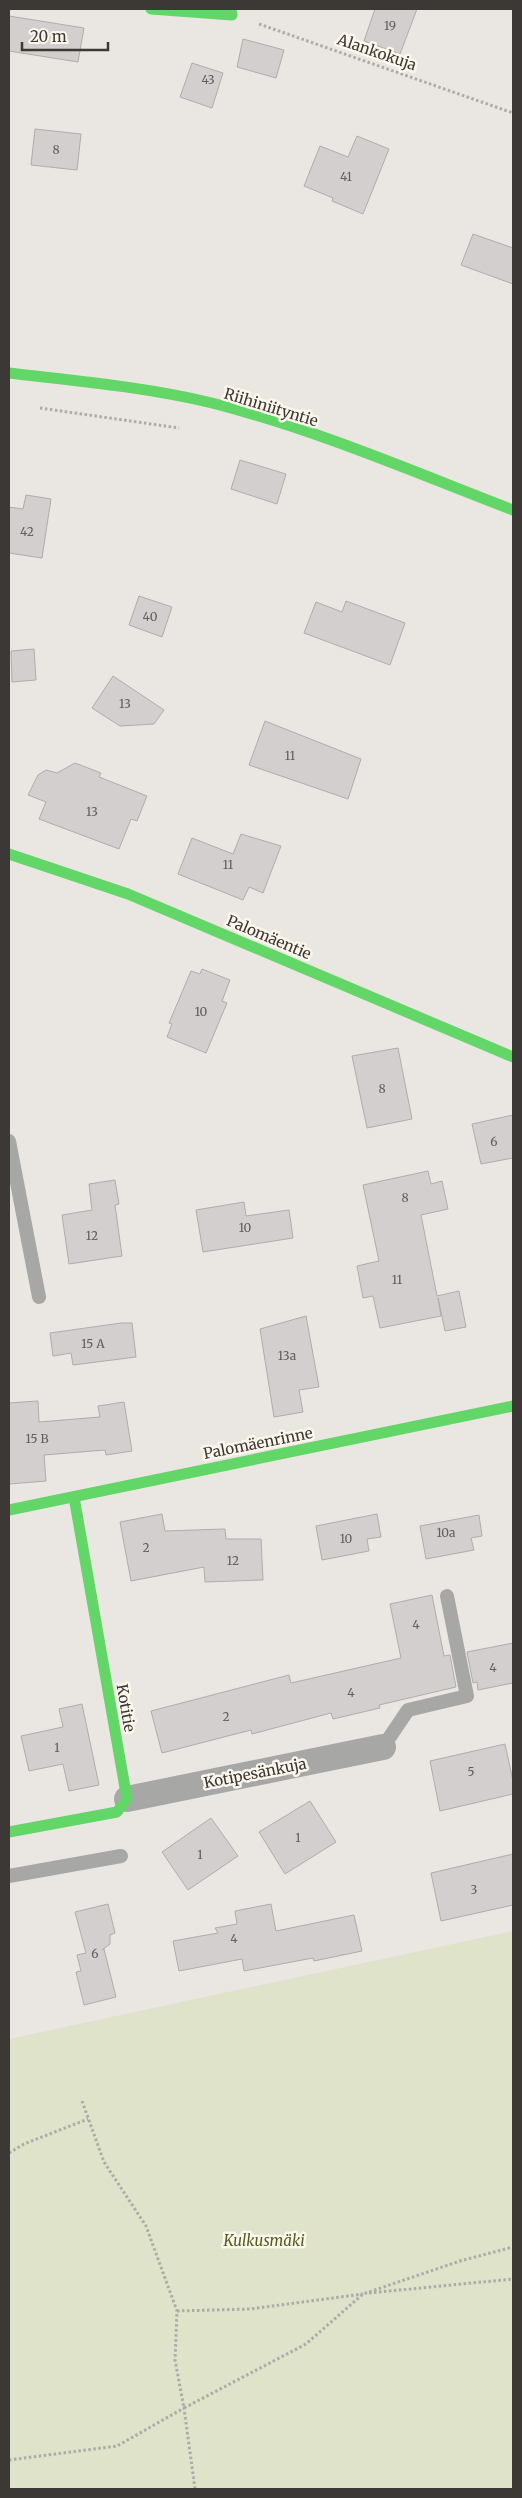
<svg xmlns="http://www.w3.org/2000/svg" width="522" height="2498" font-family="Merriweather,serif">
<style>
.green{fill:#dee3c9}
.building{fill:#d3cfce;stroke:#afacaa}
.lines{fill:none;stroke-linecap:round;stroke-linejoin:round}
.path{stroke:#ababa9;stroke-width:3;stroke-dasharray:2.5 2.5;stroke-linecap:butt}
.lane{stroke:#a7a7a6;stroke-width:14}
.street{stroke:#a7a7a6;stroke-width:26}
.fast{stroke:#63d668;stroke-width:11}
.labels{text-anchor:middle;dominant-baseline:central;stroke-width:5;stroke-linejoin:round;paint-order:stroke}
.number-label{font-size:12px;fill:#625e5c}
.street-label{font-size:15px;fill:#3b3835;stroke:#fcf6ec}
.park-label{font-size:15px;font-style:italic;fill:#535e1c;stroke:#fcf6ec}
</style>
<rect width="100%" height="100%" fill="#eae7e2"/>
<path class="green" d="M513,1931V2489H9V2039Z"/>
<path class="building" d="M375,9H417L400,54L364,41Z
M9,16L84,28L78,62L9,51Z
M243,39L284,50L276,78L237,67Z
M192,63L223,73L212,108L180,97Z
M35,129L81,134L77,170L31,165Z
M357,136L389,149L363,214L332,201L333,198L304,186L320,146L348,157Z
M473,234L513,248V284L461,265Z
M240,460L286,474L277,504L231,489Z
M26,495L51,499L42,558L9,553V507L23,509Z
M139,596L172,607L162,637L129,625Z
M346,601L405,623L390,665L304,633L316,602L342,612Z
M34,649L36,680L12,682L11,651Z
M113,676L164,710L154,724L120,726L92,708Z
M265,721L361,759L348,799L249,765Z
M75,763L101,773L99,777L147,796L137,821L131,819L119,849L39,819L46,802L28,795L38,775L46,770L57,773Z
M241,834L281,846L263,893L249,887L243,900L178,874L192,838L233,854Z
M202,969L230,980L222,1001L227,1003L206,1053L167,1037L172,1024L169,1023L191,971L200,974Z
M398,1048L412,1119L367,1128L352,1056Z
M513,1115V1158L481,1164L472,1124Z
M428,1171L431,1184L442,1181L448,1209L421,1215L437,1296L459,1291L466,1327L445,1331L438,1298L441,1316L380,1328L373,1296L363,1298L357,1266L379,1261L363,1185Z
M115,1180L119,1204L115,1205L122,1256L69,1264L62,1215L92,1210L89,1184Z
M244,1202L246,1216L289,1210L293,1238L203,1252L196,1210Z
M306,1316L319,1387L299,1390L303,1412L274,1417L260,1329Z
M121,1323H132L136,1357L73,1365L71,1353L53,1356L50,1333Z
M38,1401L39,1422L100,1417L98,1406L124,1402L132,1451L106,1455L105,1450L44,1455L46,1481L9,1484V1403Z
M162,1514L165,1531L225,1529L226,1539H261L263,1580L205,1582L204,1567L131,1581L120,1522Z
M377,1514L381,1537L367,1539L369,1551L322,1560L316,1526Z
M479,1515L482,1536L471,1538L474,1550L426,1559L420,1526Z
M432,1595L444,1656L450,1655L456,1687L379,1705L380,1708L333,1719L331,1713L252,1734L251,1730L162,1753L151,1711L289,1675L291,1683L401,1658L390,1604Z
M513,1643V1683L478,1690L477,1682L473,1683L467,1652Z
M82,1704L99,1785L69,1791L63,1764L29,1771L21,1736L63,1727L59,1709Z
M505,1744L513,1781V1794L440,1811L430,1761Z
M310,1801L336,1842L285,1874L259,1832Z
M211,1818L238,1856L188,1890L162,1852Z
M513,1854V1905L441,1921L431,1873Z
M108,1904L115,1933L110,1935V1944L102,1950L104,1949L116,1997L84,2005L76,1972L81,1971L77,1955L86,1953L75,1912Z
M271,1904L276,1931L354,1915L362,1951L314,1961L313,1958L244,1971L242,1959L179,1971L173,1941L218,1933L215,1928L237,1924L235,1911Z"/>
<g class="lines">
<path class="path" d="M259,24L513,113
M40,408L179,428
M82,2101L104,2162L146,2226L177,2311L175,2360L184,2408L306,2344L363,2294L460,2261L513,2247
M9,2153L24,2144L88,2119
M369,2293L513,2279
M177,2311L250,2309L363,2294
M9,2460L117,2446L184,2408L195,2489"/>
<path class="lane" d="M9,1141L39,1297
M383,1747L408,1710L467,1696L447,1596
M9,1876L121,1856"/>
<path class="street" d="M127,1799L383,1747"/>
<path class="fast" d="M151,9L232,15L231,9
M9,373C77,381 146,387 212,403C315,429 414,472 513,510
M9,854L128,894L513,1057
M9,1510L513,1406
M9,1832L117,1812L127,1799L74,1497"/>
</g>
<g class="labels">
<g class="number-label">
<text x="390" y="25">19</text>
<text x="208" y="79">43</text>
<text x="56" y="149">8</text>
<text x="346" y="176">41</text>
<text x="27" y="531">42</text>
<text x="150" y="616">40</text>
<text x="125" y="703">13</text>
<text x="290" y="755">11</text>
<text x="92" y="811">13</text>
<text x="228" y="864">11</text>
<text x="201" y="1011">10</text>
<text x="382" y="1088">8</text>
<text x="494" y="1141">6</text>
<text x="405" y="1197">8</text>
<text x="245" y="1227">10</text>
<text x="92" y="1235">12</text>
<text x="397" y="1279">11</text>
<text x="93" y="1343">15 A</text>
<text x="287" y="1355">13a</text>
<text x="37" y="1438">15 B</text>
<text x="446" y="1532">10a</text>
<text x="346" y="1538">10</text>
<text x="146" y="1547">2</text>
<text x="233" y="1560">12</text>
<text x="416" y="1624">4</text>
<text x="493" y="1667">4</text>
<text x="351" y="1692">4</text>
<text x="226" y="1716">2</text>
<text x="57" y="1747">1</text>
<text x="471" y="1771">5</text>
<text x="298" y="1837">1</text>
<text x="200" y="1854">1</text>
<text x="474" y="1889">3</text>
<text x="234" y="1938">4</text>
<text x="95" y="1953">6</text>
</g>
<g class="street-label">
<text transform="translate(377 52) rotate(19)">Alankokuja</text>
<text transform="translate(271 407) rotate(17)">Riihiniityntie</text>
<text transform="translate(269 937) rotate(23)">Palomäentie</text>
<text transform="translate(258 1443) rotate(-11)">Palomäenrinne</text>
<text transform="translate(126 1708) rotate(80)">Kotitie</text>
<text transform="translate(255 1773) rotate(-11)">Kotipesänkuja</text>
</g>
<g class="park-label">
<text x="264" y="2240">Kulkusmäki</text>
</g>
</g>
<rect width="522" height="2498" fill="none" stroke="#3b3835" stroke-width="20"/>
<path d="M22 42v8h86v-8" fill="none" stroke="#3b3835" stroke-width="2.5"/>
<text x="30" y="42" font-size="15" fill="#3b3835" stroke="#fcf6ec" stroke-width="4" paint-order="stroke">20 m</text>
</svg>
